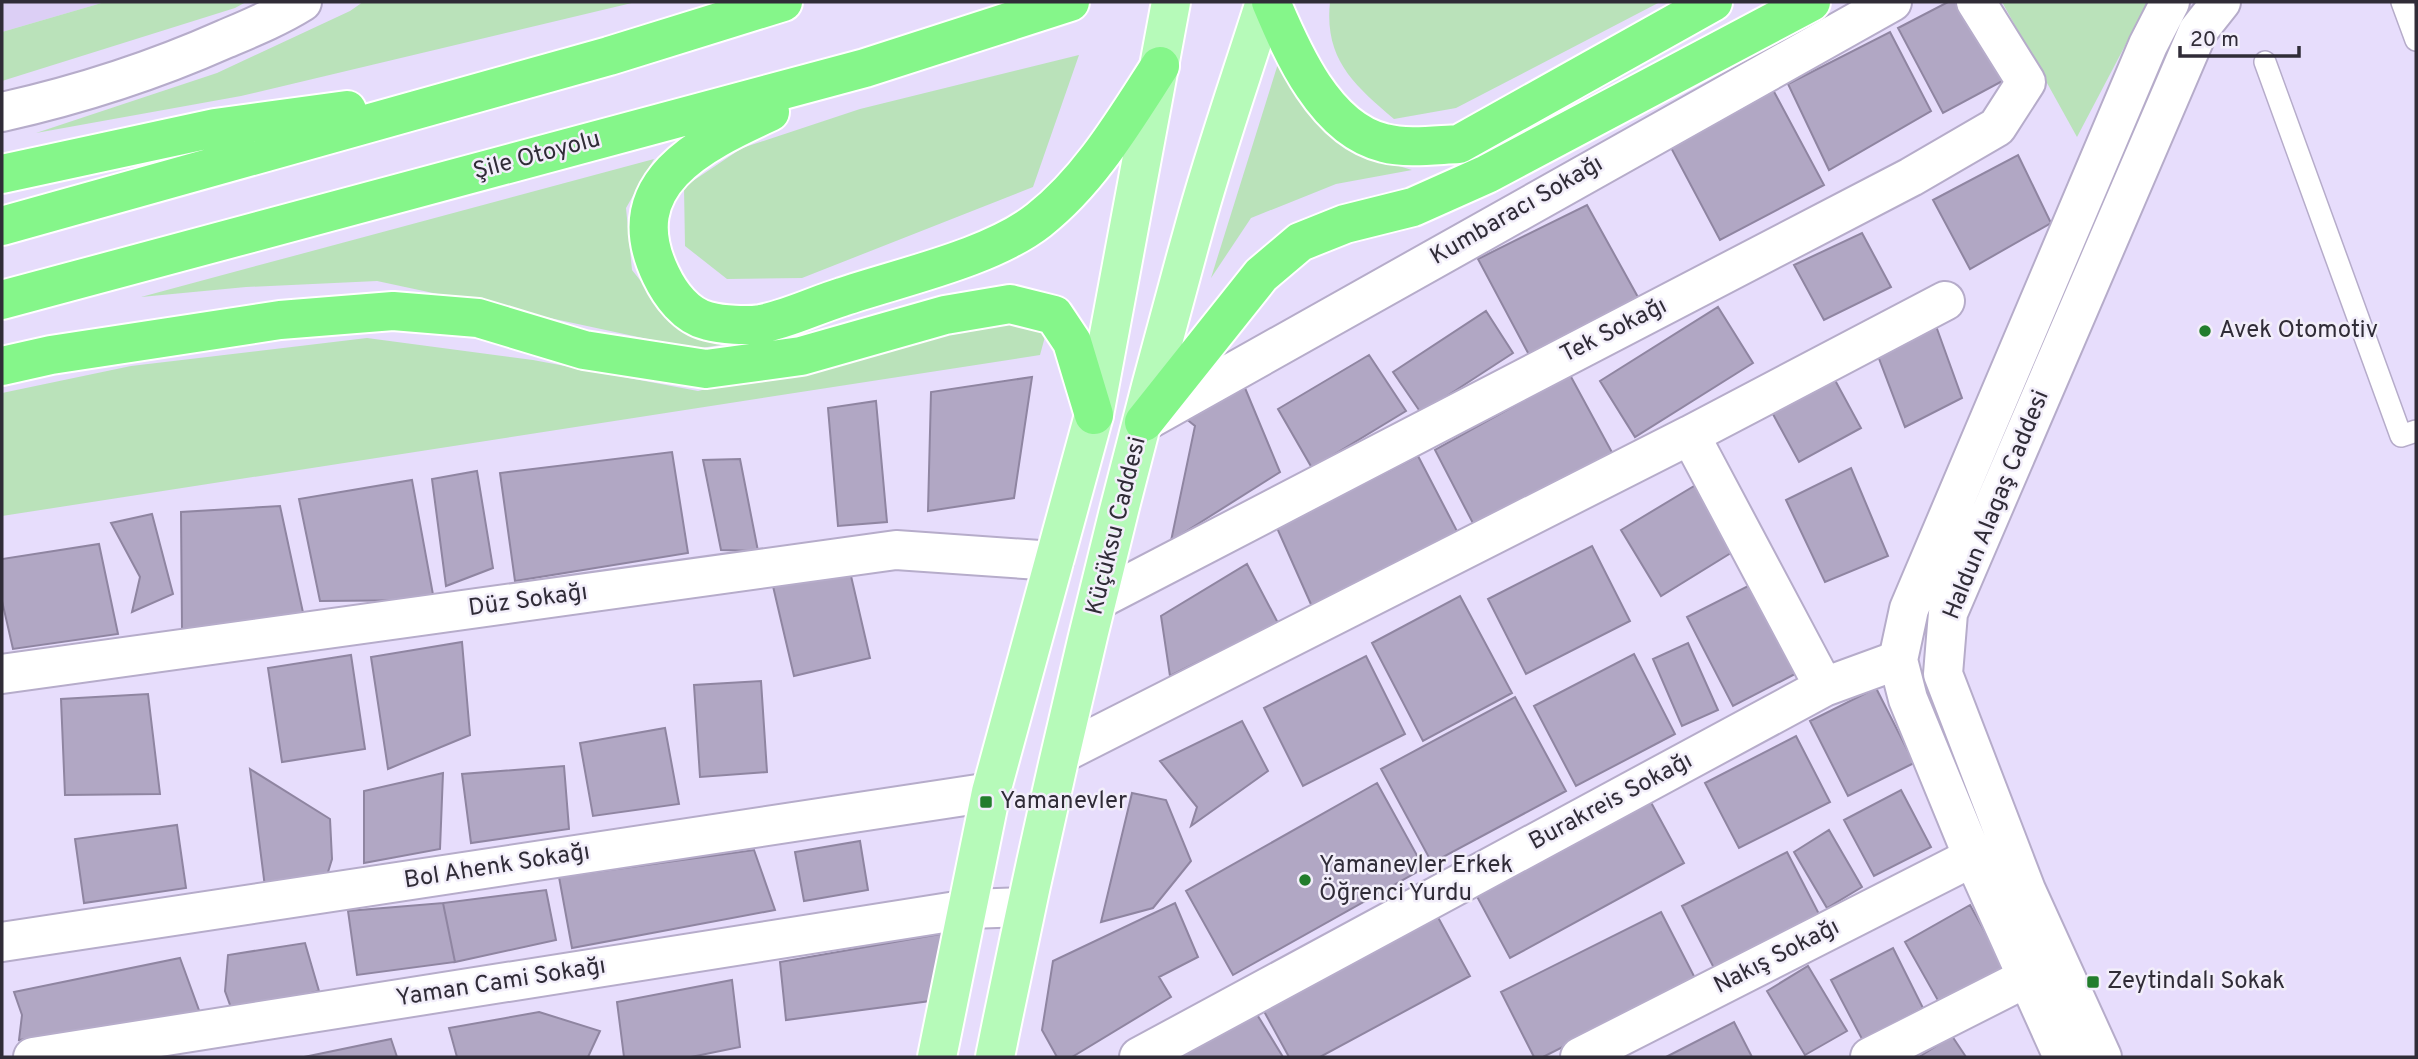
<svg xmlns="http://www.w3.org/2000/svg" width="2418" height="1059" font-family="Overpass,sans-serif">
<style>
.built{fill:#dccff5}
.green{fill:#bae2ba}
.building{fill:#b1a7c4;stroke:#8f85a1;stroke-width:2}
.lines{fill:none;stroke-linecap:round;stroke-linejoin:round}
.lane-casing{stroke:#b6acca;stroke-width:24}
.street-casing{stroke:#b6acca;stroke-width:42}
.secondary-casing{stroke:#b6acca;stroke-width:42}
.primary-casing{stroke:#fff;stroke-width:42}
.highway-casing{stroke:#fff;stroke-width:42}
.lane{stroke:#fff;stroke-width:21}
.street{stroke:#fff;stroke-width:38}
.secondary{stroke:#fff;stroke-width:38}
.primary{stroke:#b6fab9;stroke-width:38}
.highway{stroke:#85f68a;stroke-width:38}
.poi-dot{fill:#227d2c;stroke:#f2eefa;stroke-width:2.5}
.labels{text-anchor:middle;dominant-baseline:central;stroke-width:5;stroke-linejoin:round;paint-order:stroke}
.street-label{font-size:24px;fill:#302c37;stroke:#f2eefa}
.poi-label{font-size:24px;fill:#302c37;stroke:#f2eefa;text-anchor:start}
</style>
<rect width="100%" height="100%" fill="#e7ddfc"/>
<path class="built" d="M2,2H105L2,32Z"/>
<path class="green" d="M105,2H246L235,8L2,81V32Z
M363,2H636L241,96L36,133L217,73L350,11Z
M1330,2H1660L1456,108L1394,119C1354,85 1324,59 1330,2Z
M2002,2H2148L2077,137Z
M1282,51L1317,117L1353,152L1412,170L1336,184L1251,218L1211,278Z
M1079,55L1033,187L802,278L727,279L685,246L684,187L742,148L860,109Z
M654,159L626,208L632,270L663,309L721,345L694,349L377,281L246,287L141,297Z
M1028,318L1046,333L1040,355L2,516V393L131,366L367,338L533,360L698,391L983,323Z"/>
<path class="building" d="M1948,2H1968L2008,78L1943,113L1898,28Z
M1890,32L1931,111L1829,170L1788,84Z
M1772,88L1824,185L1720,240L1669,144Z
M2018,155L2051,223L1970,269L1933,200Z
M1587,205L1639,299L1534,364L1478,259Z
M1862,233L1891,287L1824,320L1794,265Z
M1718,307L1753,363L1635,437L1600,381Z
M1486,311L1513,353L1421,413L1393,372Z
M1936,326L1962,398L1905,427L1878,356Z
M1369,355L1406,411L1312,468L1278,409Z
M1830,371L1861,428L1799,462L1768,405Z
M1570,375L1614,456L1476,529L1435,450Z
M1032,377L1014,498L928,511L931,392Z
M1245,388L1280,472L1171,541L1195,426L1185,418Z
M876,401L887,522L838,526L828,408Z
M672,452L688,553L515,581L500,473Z
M1418,456L1459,535L1314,611L1277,528Z
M740,459L758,551L721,550L703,460Z
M1851,468L1888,556L1825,582L1786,500Z
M477,471L493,568L446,586L432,479Z
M412,480L434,600L320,601L299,499Z
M1699,483L1739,548L1661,596L1621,530Z
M280,506L304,617L182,629L181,512Z
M152,514L173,594L132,612L140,577L111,523Z
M99,544L118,634L13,649L2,601V559Z
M1592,546L1630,621L1526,674L1488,599Z
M848,563L870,658L794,676L772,582Z
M1247,564L1278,623L1170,676L1161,616Z
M1750,585L1795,674L1733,706L1687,617Z
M1460,596L1512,693L1423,741L1372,643Z
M462,642L470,735L388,769L371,657Z
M1688,643L1718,710L1682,726L1653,659Z
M1634,654L1675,734L1576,786L1534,706Z
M351,655L365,749L282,762L268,668Z
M1366,656L1405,734L1303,786L1264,708Z
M761,681L767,772L700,777L694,685Z
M1876,688L1914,763L1848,796L1810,721Z
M148,694L160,794L65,795L61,699Z
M1515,697L1566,791L1432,863L1381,769Z
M1242,721L1268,771L1191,826L1197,807L1160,761Z
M665,728L679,804L593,816L580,743Z
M1796,736L1830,802L1739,848L1705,783Z
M564,766L569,829L471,843L462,774Z
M250,769L330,819L332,859L324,885L265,887Z
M443,773L440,849L364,863V791Z
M1377,783L1424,868L1233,975L1186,891Z
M1901,790L1931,847L1874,876L1844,820Z
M1132,793L1166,800L1191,861L1153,908L1101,922Z
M1648,797L1684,863L1510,958L1474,891Z
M177,825L186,888L84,903L75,839Z
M1829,830L1862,887L1827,908L1794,852Z
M860,841L868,890L804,901L795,852Z
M754,850L775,910L572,948L559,877Z
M1787,852L1820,916L1715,970L1682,906Z
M546,890L556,940L455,962L443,903Z
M443,903L455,962L357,975L348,911Z
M1175,903L1198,957L1159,977L1171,997L1072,1057H1057L1042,1030L1053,961Z
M1970,905L2005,968L1940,1004L1905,942Z
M1434,910L1470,976L1320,1057H1289L1260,1004Z
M1661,912L1696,980L1543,1057H1534L1501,992Z
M946,933L930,1001L786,1020L780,962Z
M305,943L319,991L233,1013L225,991L228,955Z
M1893,948L1923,1008L1862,1039L1831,980Z
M180,958L200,1013L19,1040L22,1015L14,992Z
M1808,966L1847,1031L1805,1055L1767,991Z
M732,980L740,1047L691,1057H624L617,1002Z
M1253,1008L1283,1057H1163Z
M539,1012L600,1031L588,1057H457L449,1028Z
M1734,1022L1752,1057H1666Z
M1952,1036L1966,1057H1919Z
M391,1039L397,1057H304Z"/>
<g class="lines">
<defs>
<path id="lane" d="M2402,2L2416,40
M2265,62L2401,436L2416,431"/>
<path id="street" d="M1144,422L1892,2
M1690,435L1945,301
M1098,600L1911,177L1997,127L2026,82L1976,2
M2,674L896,550L1054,561
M1061,754L1690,435L1824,687
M2,942L991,792
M33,1057L969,909
M1139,1057L1824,687L1898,660
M1580,1057L1973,857
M1870,1057L2026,978"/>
<path id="secondary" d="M2,112C78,95 153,71 225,39C251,28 278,17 302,2
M969,909L1025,907
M2063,1057L1973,857L1908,699L1898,660L1909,609L2148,45L2170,2
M2102,1057L2026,890L1943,674L1948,613L2198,31L2221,2"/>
<path id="primary" d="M937,1057L991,792L1094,415L1171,2
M995,1057C1051,780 1117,504 1193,232C1214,154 1241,78 1265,2"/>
<path id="highway" d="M1271,2C1292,52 1325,129 1384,143C1407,149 1435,145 1459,144L1713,2
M770,112C700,144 617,184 661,275C670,294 686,316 708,321C722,325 747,326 761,324C788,319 816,305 842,297C901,277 991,258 1039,220C1090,180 1125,120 1160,66
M2,174L215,128L347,110
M2,226L609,56L783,2
M2,300L865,68L1070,2
M2,366L51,355L280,320L393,311L478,318L584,350L706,369L801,356L945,315L1010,304L1054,315L1072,342L1094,415
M1144,422L1261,275L1300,242L1345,224L1413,207L1487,174L1811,2"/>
</defs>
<use href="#lane" class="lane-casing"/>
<use href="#street" class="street-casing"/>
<use href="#secondary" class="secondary-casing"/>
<use href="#primary" class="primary-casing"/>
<use href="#highway" class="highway-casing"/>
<use href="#lane" class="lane"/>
<use href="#street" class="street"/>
<use href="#secondary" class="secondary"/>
<use href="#primary" class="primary"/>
<use href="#highway" class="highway"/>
</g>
<g class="poi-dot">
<circle cx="2205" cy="331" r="7"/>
<rect x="979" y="795" width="14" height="14" rx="3.5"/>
<circle cx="1305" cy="880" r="7"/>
<rect x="2086" y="975" width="14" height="14" rx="3.5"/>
</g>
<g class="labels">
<g class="street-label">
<text transform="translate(537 156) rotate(-15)">Şile Otoyolu</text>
<text transform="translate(1517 211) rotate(-30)">Kumbaracı Sokağı</text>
<text transform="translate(1614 331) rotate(-27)">Tek Sokağı</text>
<text transform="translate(1997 505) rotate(-68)">Haldun Alagaş Caddesi</text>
<text transform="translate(1117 526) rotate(-76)">Küçüksu Caddesi</text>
<text transform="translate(528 601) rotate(-8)">Düz Sokağı</text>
<text transform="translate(1611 802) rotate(-28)">Burakreis Sokağı</text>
<text transform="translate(497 867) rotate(-9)">Bol Ahenk Sokağı</text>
<text transform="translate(1777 957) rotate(-27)">Nakış Sokağı</text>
<text transform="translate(501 983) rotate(-9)">Yaman Cami Sokağı</text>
</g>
<g class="poi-label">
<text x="2219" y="331">Avek Otomotiv</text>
<text x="1000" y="802">Yamanevler</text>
<text x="1319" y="866">Yamanevler Erkek<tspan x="1319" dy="28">Öğrenci Yurdu</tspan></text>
<text x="2107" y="982">Zeytindalı Sokak</text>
</g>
</g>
<rect width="2418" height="1059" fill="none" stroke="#302c37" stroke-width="7"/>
<path d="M2180 46v10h119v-10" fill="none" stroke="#302c37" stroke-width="3.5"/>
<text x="2190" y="46" font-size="21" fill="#302c37" stroke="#f2eefa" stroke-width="5" paint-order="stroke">20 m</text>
</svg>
